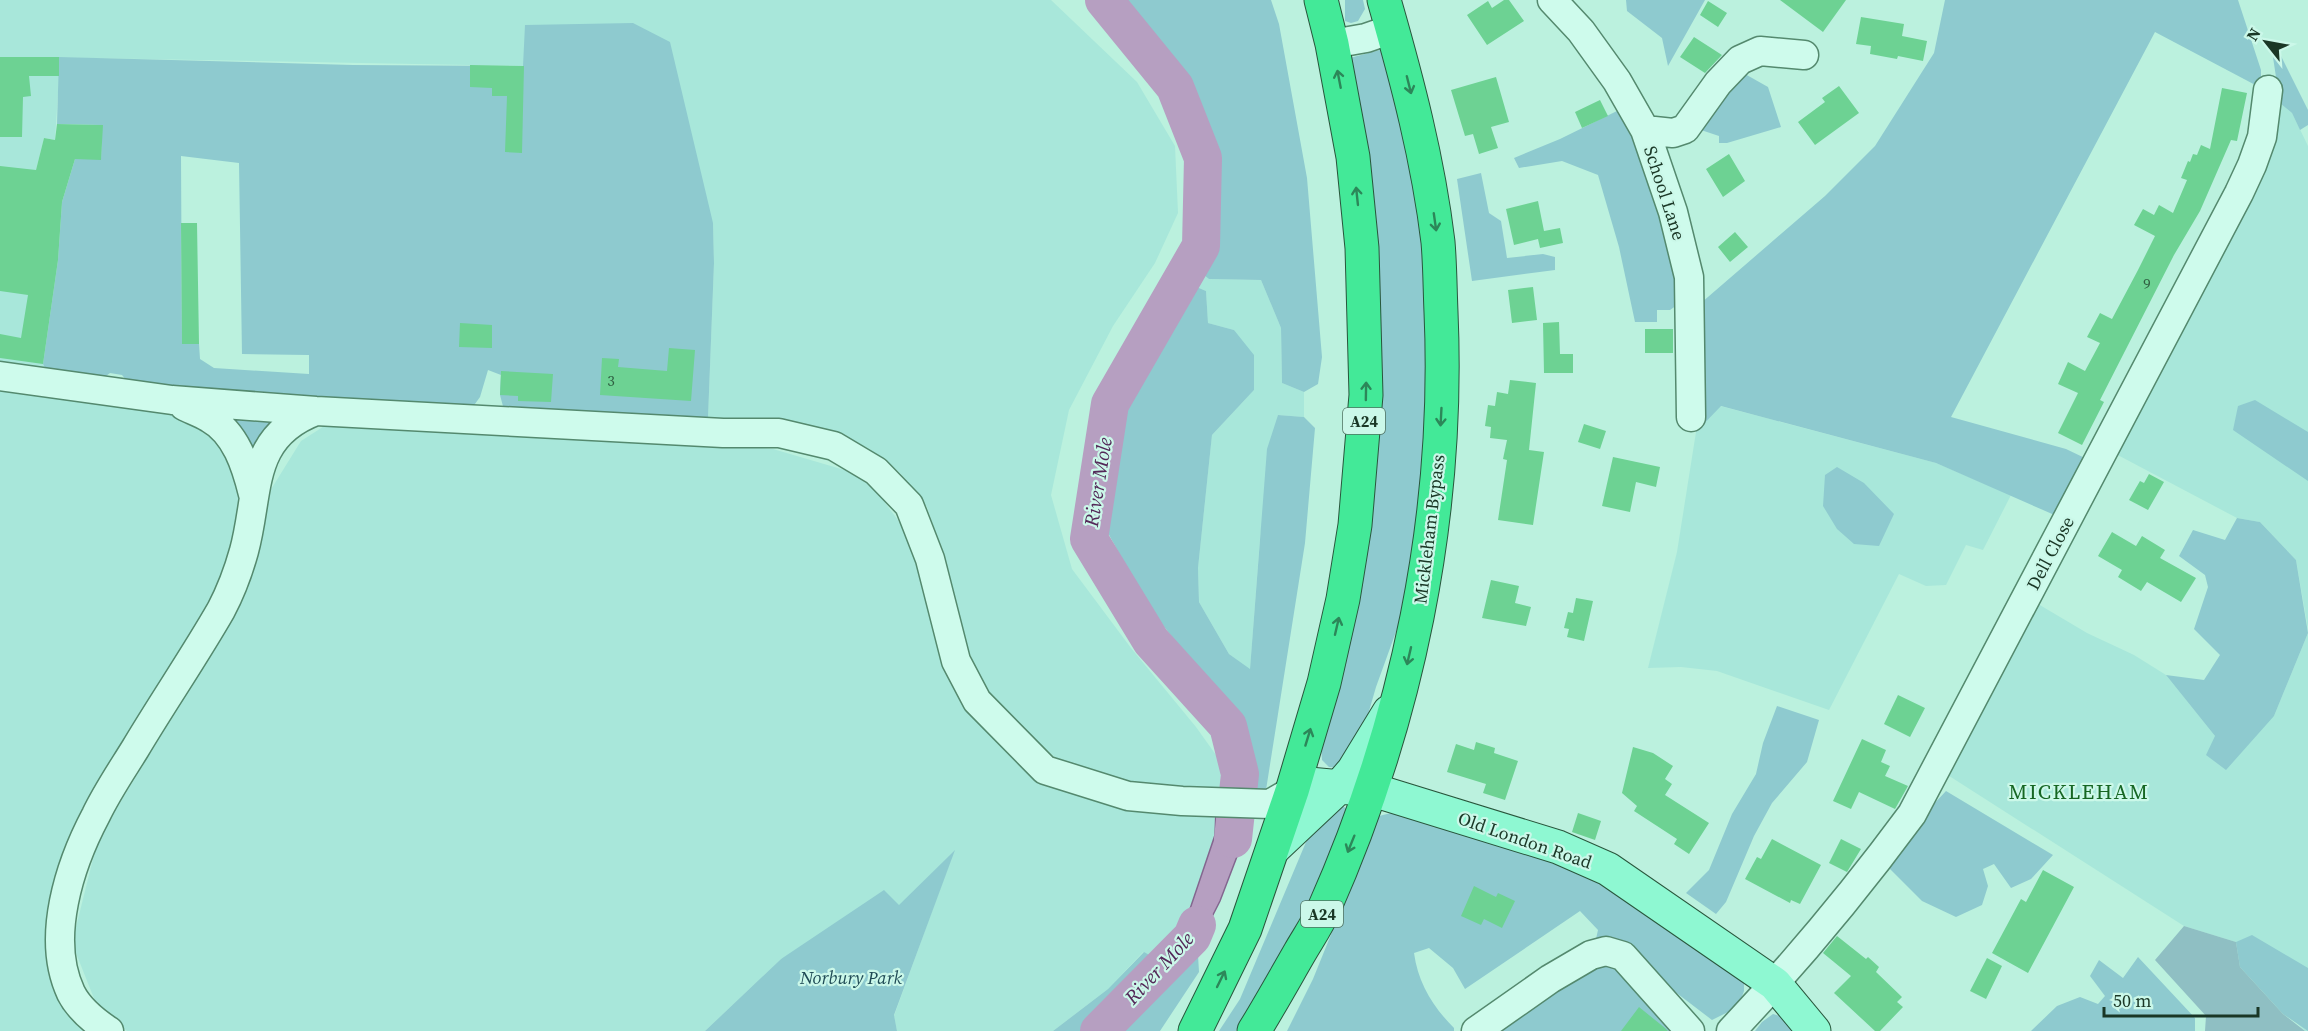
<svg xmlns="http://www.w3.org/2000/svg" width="2308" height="1031" font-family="'Source Serif 4',serif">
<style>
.farmland{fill:#a8e7da}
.green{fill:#8ecacf;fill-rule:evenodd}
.cemetery{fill:#8fbfc3}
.water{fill:#b69fc1;stroke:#83678f;stroke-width:1.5}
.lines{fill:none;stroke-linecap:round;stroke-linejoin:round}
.river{stroke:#b69fc1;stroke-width:38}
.building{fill:#6dd293}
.minor-casing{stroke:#54896e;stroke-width:31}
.major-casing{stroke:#29563c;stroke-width:35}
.highway-casing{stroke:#29563c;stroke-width:35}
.minor{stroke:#cefbec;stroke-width:28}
.major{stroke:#8ef8d2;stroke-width:33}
.highway{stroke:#43e998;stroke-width:33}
.oneway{stroke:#2c8759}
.labels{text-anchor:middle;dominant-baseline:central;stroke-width:4.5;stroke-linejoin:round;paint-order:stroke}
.number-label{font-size:15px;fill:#2f5e41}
.shield{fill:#cbf8e9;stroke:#4f7160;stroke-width:1.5}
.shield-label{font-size:16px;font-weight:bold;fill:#1a3726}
.street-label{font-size:18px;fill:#1a3726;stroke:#cbf8e9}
.park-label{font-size:18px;font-style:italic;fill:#1f4a55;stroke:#cbf8e9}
.water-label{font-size:20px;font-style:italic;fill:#532858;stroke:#cbf8e9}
.quarter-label{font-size:21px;letter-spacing:1.5px;fill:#166623;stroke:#cbf8e9}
</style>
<rect width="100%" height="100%" fill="#bbf1de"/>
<path class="farmland" d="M0,0H1051L1137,82L1175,146L1178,213L1155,263L1113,326L1069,410L1051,495L1072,569L1131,648L1196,727L1221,762L1220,794L1098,779L1057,759L989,698L954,617L941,548L927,507L900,473L868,448L818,428L775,421L708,418L714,263L713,223L524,66L32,57V76H59L55,140L44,138L35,174L39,194L62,202L58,260L43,364L48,373L0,367Z
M2275,99L2292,113L2308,146V629L2296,560L2260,522L2237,518L2112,452Z
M1200,272L1209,279L1261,280L1281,328L1282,383L1304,392V417L1278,415L1260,538L1250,670L1229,654L1199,602L1198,568L1212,435L1254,390L1234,330L1208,323L1206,291L1192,285Z
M0,390L186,412L224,442L245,490L238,545L197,634L58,876L61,992L77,1025L88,1031H0Z
M1720,406L1936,463L2011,495L1983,550L1966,545L1946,585L1926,586L1899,574L1829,710L1717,671L1681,667L1648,668L1677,552L1696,432Z
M329,423L624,435L773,449L865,476L915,543L937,629L1028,767L1216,809L1215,835L1190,909L1175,936L1156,959L1143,952L1108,989L1053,1031H897L894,1016L954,851L899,906L781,959L705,1031H127L97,1006L72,943L98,839L186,694L244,580L270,491L301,441Z
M2033,601L2087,633L2134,655L2166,675L2215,736L2274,716L2308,633V1031H2305L2240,967L2236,942L2184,926L1943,772Z"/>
<path class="green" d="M1123,0H1271L1279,24L1307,178L1322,357L1318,384L1304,392L1282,383L1281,328L1261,280L1209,279L1200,272L1215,241L1220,202L1211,153L1188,83L1151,33Z
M1345,0H1363L1365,9L1358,21L1351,23L1345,21Z
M1626,0H1705L1668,66L1662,38L1627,11Z
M1945,0H2238L2261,70V88L2155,32L1951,417L2066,449L2089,460L2059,517L1936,463L1721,406L1696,432L1701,303L1825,196L1875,146L1934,53Z
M633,23L670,42L713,223L714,263L708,418L504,410L500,395L501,375L488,370L480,397L472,408L319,402L128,382L122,375L110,373L102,379L48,373L43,364L58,260L62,202L75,159H101L102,125L57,124L59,57L353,65L523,66L525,25ZM181,156L239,163L242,354L309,355V374L214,368L200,359L199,344H182Z
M2271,44L2276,46L2308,110V125L2300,130L2292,113L2275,99L2276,77Z
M1380,50L1392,57L1429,264L1431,456L1406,604L1376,687L1358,749L1341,768L1329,767L1322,760L1321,746L1362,571L1346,59Z
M1745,74L1768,87L1781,127L1727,143H1719V136L1698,129L1707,109Z
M1619,110L1634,132L1661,197L1680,303L1670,310H1657V322H1635L1619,247L1598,175L1562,161L1519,168L1514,158L1560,139Z
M1481,173L1489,213L1501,221L1507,258L1543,254L1555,257V270L1472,281L1457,179Z
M1192,285L1206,291L1208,323L1234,330L1254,355V390L1212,435L1198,568L1199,602L1229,654L1250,669L1267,449L1278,415L1304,417L1315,428L1305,543L1266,790L1249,795L1246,730L1150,609L1108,533L1125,403Z
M2255,400L2308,432V481L2233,430L2238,406Z
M219,409L295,414L251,467Z
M1837,467L1864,483L1894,514L1879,546L1854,544L1837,529L1823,506L1825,475Z
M2237,518L2260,522L2296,560L2308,633L2274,716L2226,770L2206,755L2215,736L2166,675L2204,680L2220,655L2194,629L2208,587L2205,575L2179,556L2193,530L2225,540Z
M1777,706L1819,720L1807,762L1772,803L1754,836L1726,902L1716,914L1686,893L1709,870L1732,814L1756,774L1763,743Z
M1946,791L2053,855L2031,879L2011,888L1994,864L1983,869L1988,886L1982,905L1956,917L1922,901L1884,863L1917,822Z
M1341,805L1350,811L1313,895L1236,1031H1219L1240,999L1306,842L1325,809Z
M1399,811L1600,875L1744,980V991L1738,1007L1712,1020L1674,991L1651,1003L1678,1031H1499L1590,966L1598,930L1580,911L1465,989L1453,968L1429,948L1414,953C1418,983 1433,1007 1454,1028V1031H1287L1313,979L1379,816Z
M955,850L894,1015L897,1031H705L781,959L884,890L899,905Z
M2252,935L2308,968V1031L2283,1014L2240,967L2236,942Z
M1144,952L1172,968L1198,955L1199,972L1160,1031H1053L1108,989Z
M2138,957L2195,1018V1031H2031L2057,1006L2080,997L2098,1004L2105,996L2090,976L2099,960L2123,978Z
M1773,1014L1787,1018L1798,1031H1755L1762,1022Z"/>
<path class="cemetery" d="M2184,926L2236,942L2240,967L2283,1014L2305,1031H2205L2206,1016L2155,960Z"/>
<path class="water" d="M1216,809H1251L1241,846L1220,901L1191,958L1172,968L1156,959L1175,936L1190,909L1215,835Z"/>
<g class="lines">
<path class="river" d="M1104,0L1175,87L1203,158L1201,246L1110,404L1089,539L1151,641L1228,726L1240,774L1233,839
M1099,1031L1192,937L1197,925"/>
</g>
<path class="building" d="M1504,0H1509L1524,21L1487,45L1467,15L1488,1L1492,8Z
M1780,0H1846L1823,32Z
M1708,1L1727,13L1718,27L1700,15Z
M1861,17L1904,24L1902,36L1927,41L1923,61L1898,56L1897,59L1870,54L1871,46L1856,44Z
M1694,37L1722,55L1705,73L1680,57Z
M0,57H59V76H29L31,96L23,97L22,137H0Z
M470,65L524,66L522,153L505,152L507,96H492V88L470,87Z
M1496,77L1509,122L1491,127L1498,148L1479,154L1473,134L1465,136L1451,90Z
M1839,86L1859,113L1815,145L1798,122L1825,102L1822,98Z
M2222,88L2247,93L2237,141L2231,140L2200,211L2174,255L2100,400L2104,402L2082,445L2058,433L2078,393L2058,384L2068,362L2085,371L2100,343L2087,337L2100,313L2112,319L2138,270L2155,236L2134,225L2143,209L2154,215L2159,205L2173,213L2187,180L2181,178L2188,161L2190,162L2193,154L2197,155L2201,145L2210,149Z
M1600,100L1608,116L1582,128L1575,112Z
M57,124L103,125L101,160L75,159L62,202L58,260L43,364L0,358V334L21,338L28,295L0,291V166L36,170L44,138L55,140Z
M1729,154L1745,181L1723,197L1706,169Z
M1538,201L1544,231L1560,228L1563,243L1540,248L1538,239L1514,245L1506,209Z
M181,223H197L199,344H182Z
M1735,232L1748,247L1730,262L1718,247Z
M1533,287L1537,320L1512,323L1508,290Z
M1559,322L1560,354H1573V373H1544L1543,323Z
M460,323L492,325V348L459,347Z
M1645,329H1673V353H1645Z
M669,348L695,350L691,401L600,395L602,358L619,359L618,367L667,371Z
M501,371L553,374L551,402L518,401V396L500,395Z
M1510,380L1536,383L1529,450L1544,452L1533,525L1498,520L1507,460L1503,459L1507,440L1490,438L1491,427L1485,426L1488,405L1495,406L1497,392L1508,394Z
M1584,424L1606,431L1600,449L1578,442Z
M1613,457L1660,467L1656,487L1636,482L1630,512L1602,506Z
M2149,474L2164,482L2148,510L2129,500L2140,481L2144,483Z
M2112,532L2136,546L2142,536L2165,550L2160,558L2196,578L2181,602L2147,582L2141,591L2118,577L2122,570L2098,556Z
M1491,580L1519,586L1515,603L1531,607L1526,626L1482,618Z
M1576,598L1593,601L1584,641L1567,637L1569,629L1564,628L1568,612L1573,613Z
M1898,695L1925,708L1910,737L1884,724Z
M1862,739L1886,750L1881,762L1890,766L1885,776L1908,786L1895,809L1859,792L1851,809L1833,801Z
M1476,742L1495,748L1494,753L1518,761L1505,800L1483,793L1486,784L1447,772L1456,744L1474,750Z
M1633,747L1653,753L1673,766L1665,779L1672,784L1665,795L1709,823L1689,854L1674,844L1677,839L1634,811L1637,806L1622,793Z
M1578,813L1601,821L1595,840L1572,832Z
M1772,839L1821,865L1800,904L1791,900L1790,903L1745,879L1757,857L1761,859Z
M1841,839L1861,849L1847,872L1829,863Z
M2043,870L2074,887L2028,973L1992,953L2021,899L2026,902Z
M1474,886L1496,897L1498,893L1515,901L1502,928L1484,919L1481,925L1461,916Z
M1837,936L1866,959L1868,957L1879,967L1876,972L1902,997L1897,1002L1903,1007L1880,1031H1875L1834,993L1851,976L1823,953Z
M1987,958L2002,966L1986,999L1970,991Z
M1639,1007L1665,1028L1668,1031H1621Z"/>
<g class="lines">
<defs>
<path id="minor" d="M1552,0L1581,31L1617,81L1645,130L1673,212L1689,277L1691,417
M1332,44L1366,38L1392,29
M1645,130L1673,133L1685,129L1718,83L1740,60L1760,51L1804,55
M0,376L172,400L316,411L723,433H779L834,446L876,471L909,505L930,559L956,661L977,701L1045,770L1128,796L1182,801L1270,804L1292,791
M184,406C192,410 201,413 209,418C236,433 246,466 253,494
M109,1031C94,1021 79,1009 71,993C45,938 70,864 96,815C107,792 122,770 135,749C163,702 194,657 221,610C230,593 239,569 244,551C260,493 247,437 316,411
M1476,1031L1550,979L1591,955L1606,951L1623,956L1690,1031
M1731,1031C1796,962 1856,890 1912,814L2239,193L2252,165L2262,137L2268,90"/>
<path id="major" d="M1292,791L1309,784L1373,790L1558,847L1608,869L1775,984L1814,1031
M1273,849L1340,786L1353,771L1389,712"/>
<path id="highway" d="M1195,1031L1245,929L1292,791L1324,683L1343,599L1355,525L1366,395L1362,248L1353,157L1332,44L1321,0
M1254,1031C1270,1005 1285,978 1300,952C1308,938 1318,924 1324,909C1407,722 1450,517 1441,312C1440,289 1440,265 1438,242C1428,159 1407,80 1384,0"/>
</defs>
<use href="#minor" class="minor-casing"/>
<use href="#major" class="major-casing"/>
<use href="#highway" class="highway-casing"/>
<use href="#minor" class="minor"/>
<use href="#major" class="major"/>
<use href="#highway" class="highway"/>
</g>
<defs><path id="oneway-shaft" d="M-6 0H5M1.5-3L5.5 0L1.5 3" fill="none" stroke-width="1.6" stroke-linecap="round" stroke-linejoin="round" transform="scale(1.5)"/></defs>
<g class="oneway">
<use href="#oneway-shaft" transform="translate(1339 79) rotate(-101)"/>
<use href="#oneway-shaft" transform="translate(1409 85) rotate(76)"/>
<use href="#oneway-shaft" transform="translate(1357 196) rotate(-96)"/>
<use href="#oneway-shaft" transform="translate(1435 222) rotate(82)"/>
<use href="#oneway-shaft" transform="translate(1366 391) rotate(-89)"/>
<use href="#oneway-shaft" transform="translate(1441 417) rotate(93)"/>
<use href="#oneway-shaft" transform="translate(1337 626) rotate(-77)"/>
<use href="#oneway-shaft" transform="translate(1409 656) rotate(103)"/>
<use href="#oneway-shaft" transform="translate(1308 737) rotate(-73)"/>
<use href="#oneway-shaft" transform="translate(1351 844) rotate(112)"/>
<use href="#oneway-shaft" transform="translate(1221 979) rotate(-64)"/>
</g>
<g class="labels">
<g class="number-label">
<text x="2147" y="283">9</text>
<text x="611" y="380">3</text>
</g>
<g class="shield">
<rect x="1343" y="408" width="42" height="26" rx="4.5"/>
<rect x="1301" y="901" width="42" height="26" rx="4.5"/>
</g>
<g class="shield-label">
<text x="1364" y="421">A24</text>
<text x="1322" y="914">A24</text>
</g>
<g class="street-label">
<text transform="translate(1665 193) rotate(72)">School Lane</text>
<text transform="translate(1429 529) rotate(-83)">Mickleham Bypass</text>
<text transform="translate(2050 553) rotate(-62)">Dell Close</text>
<text transform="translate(1525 840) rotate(19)">Old London Road</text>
</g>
<g class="park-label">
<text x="851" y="977">Norbury Park</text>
</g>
<g class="water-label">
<text transform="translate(1098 482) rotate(-81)">River Mole</text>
<text transform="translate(1159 968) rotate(-47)">River Mole</text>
</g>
<g class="quarter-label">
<text x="2079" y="791">MICKLEHAM</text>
</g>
</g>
<g transform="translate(2266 42) rotate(301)" stroke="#cbf8e9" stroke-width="4.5" paint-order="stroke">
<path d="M0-4.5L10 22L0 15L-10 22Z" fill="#1a3726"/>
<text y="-9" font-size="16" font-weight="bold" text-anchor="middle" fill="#1a3726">N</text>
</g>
<path d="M2104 1007v9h154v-9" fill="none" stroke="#1a3726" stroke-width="3"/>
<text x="2113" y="1007" font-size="18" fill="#1a3726" stroke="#cbf8e9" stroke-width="4.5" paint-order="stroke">50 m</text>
</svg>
